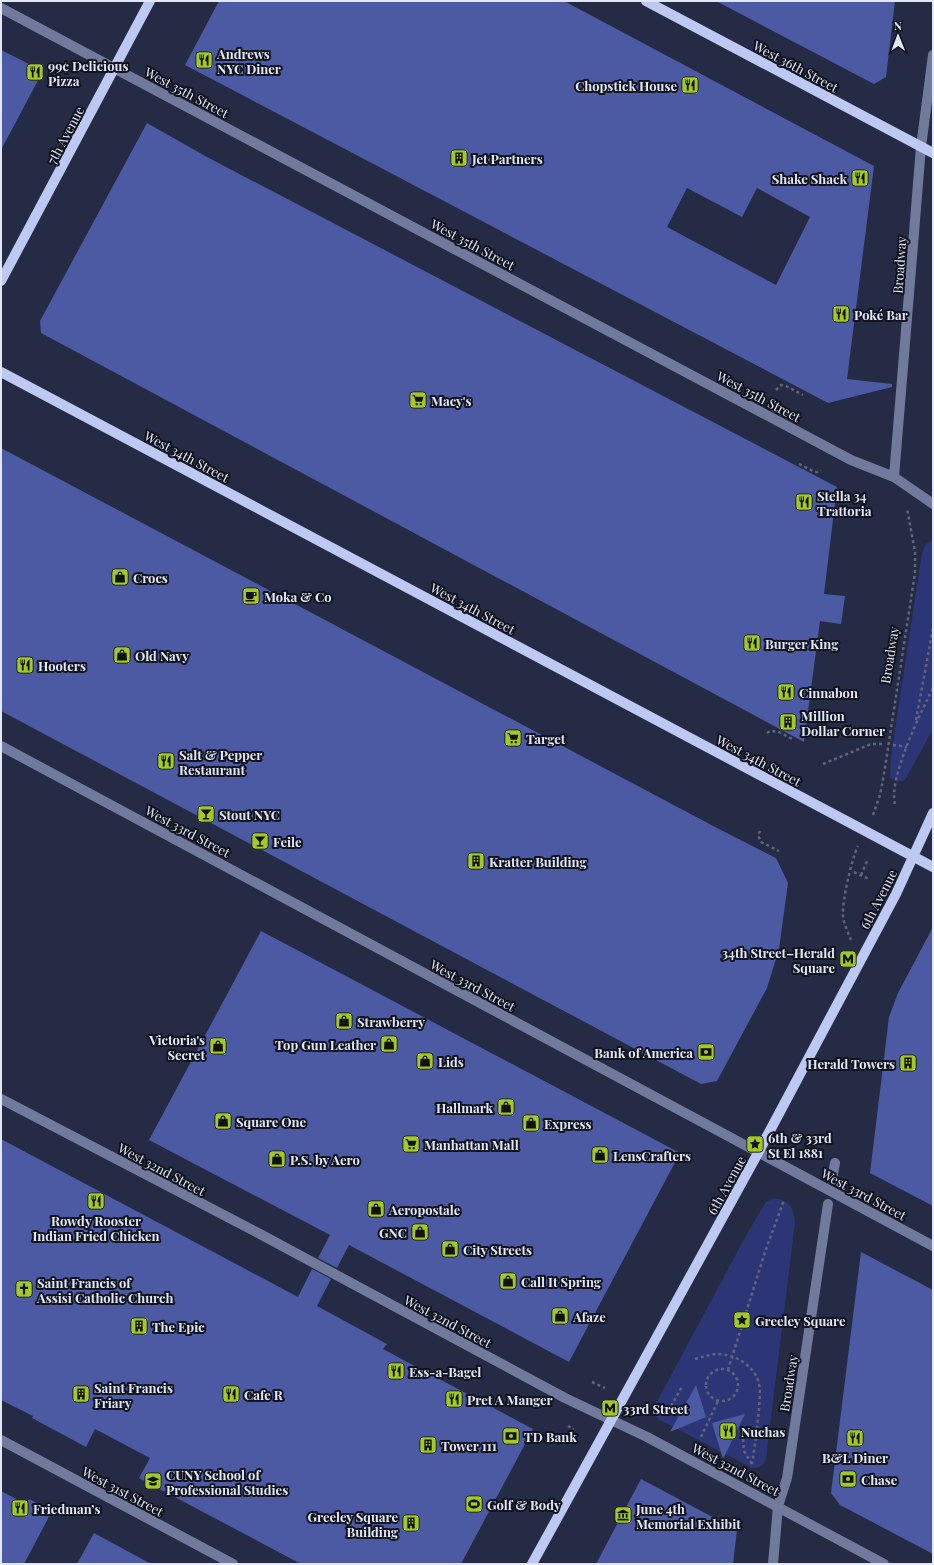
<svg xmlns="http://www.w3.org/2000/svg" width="934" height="1565" font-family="'Playfair Display',serif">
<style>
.green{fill:#2c3677}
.building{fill:#4b5aa3;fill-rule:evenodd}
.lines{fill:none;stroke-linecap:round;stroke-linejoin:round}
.path{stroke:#60657c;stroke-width:2.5;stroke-dasharray:3 3;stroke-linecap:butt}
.minor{stroke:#717a9c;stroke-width:10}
.major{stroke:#bec9f3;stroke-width:10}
.labels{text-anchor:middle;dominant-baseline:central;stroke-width:4;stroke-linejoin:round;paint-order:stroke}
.poi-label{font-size:13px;font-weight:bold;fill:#e2e7f8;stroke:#11141f;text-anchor:start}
.street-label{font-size:13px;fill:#e2e7f8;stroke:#11141f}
</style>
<rect width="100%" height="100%" fill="#252b44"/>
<path class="green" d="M933,540V729L905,780L897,782L890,777L891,756L922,553L926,544Z
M774,1198C789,1200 794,1208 795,1222L766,1459C763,1466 760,1468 752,1468L660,1420L655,1416L653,1409L748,1232L766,1202Z"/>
<path class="building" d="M219,1H564L874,166L847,379L892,384V387L828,403L185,65ZM687,188L742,217L757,188L810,217L776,285L667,227Z
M716,1H895L886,77L874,84Z
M1,50L43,71L1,150Z
M147,123L207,157L837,487L824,594L845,596L841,624L820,621L804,742L41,333L40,321Z
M1,448L717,828L776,858L788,883L779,949L767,988L717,1081L701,1084L1,711Z
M933,927V1206L870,1173L889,1017L898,993Z
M261,931L680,1153L569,1362L349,1245L337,1268L318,1258L330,1235L149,1140Z
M1,1139L298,1297L312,1269L331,1279L317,1306L387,1344L383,1349L533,1429L461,1564H301L139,1478L150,1458L95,1429L86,1447L32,1418L33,1416L1,1400Z
M861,1252L933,1290V1554L840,1505L831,1493Z
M696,1385L706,1417L670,1432Z
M745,1414L723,1459L712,1423Z
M641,1479L737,1530L733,1564H596Z
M1,1491L26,1504L29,1499L52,1511L24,1564H1Z
M94,1533L151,1564H77Z"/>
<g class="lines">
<path class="path" d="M776,390L781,385L786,386L803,395
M799,464L815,472H817L821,470
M916,720L933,628
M767,733L770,731L779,732L794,740
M893,745L907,747
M823,764L871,744H885
M895,804C888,779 921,712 933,688
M873,815L880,795L884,774L915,573V552L907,508
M760,831L758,835L761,842L779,851
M854,872L869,879
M861,875L867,861
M851,940C848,932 844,925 843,916C842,901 851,861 858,846
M695,1359C702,1357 709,1355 716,1354C734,1354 755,1365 759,1384C761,1392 759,1401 759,1409C757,1427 755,1446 752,1464
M706 1385a16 16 0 1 1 32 0a16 16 0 1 1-32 0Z
M728,1370L765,1252L784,1200
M592,1382L605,1388
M654,1412L671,1406L683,1385
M568,1426L574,1429
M701,1437L718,1401
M743,1439L744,1451L752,1464"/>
<path class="minor" d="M1,8L851,460L894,477L933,504
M894,477L921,147L933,55
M1,746L933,1246
M1,1099L260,1234L565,1398L647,1437L884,1564
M832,1179L835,1163
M1,1440L233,1564
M773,1564L778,1506L787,1478L828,1204"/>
<path class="major" d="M646,1L933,153
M1,281L150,1
M1,372L933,867
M532,1564L758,1153L896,894L933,813"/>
</g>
<defs>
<symbol id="restaurant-square" viewBox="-11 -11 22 22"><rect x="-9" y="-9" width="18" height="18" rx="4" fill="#a3c927" stroke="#11141f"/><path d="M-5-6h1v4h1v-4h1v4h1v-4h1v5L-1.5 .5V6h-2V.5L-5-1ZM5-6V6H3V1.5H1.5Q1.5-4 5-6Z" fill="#111"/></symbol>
<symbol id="building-square" viewBox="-11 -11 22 22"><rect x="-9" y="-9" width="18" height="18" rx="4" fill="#a3c927" stroke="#11141f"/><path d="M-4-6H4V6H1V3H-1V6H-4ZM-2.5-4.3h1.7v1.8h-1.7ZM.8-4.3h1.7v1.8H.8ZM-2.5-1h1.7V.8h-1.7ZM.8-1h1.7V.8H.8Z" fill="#111"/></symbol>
<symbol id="supermarket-square" viewBox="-11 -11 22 22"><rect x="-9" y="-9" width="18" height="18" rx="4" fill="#a3c927" stroke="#11141f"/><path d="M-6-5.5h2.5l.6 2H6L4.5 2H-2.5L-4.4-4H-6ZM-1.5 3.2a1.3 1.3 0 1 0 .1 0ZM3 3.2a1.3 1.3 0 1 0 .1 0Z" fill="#111"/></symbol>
<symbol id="shop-square" viewBox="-11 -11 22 22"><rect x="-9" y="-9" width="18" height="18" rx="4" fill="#a3c927" stroke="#11141f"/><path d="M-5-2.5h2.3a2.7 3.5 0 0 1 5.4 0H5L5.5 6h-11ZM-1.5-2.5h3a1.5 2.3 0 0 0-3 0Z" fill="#111"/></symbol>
<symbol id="cafe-square" viewBox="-11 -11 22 22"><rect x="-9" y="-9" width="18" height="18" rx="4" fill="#a3c927" stroke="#11141f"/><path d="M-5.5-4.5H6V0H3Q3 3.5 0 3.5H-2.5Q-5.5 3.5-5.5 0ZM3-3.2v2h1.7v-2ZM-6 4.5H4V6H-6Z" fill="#111"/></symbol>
<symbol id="bar-square" viewBox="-11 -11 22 22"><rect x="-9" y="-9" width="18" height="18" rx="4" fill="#a3c927" stroke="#11141f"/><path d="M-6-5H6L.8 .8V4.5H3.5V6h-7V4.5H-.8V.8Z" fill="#111"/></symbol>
<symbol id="metro-square" viewBox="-11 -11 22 22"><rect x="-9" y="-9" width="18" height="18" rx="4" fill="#a3c927" stroke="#11141f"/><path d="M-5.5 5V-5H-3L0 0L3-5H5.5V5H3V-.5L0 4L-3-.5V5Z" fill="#111"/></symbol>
<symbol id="bank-square" viewBox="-11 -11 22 22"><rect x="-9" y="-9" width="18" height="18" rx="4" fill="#a3c927" stroke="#11141f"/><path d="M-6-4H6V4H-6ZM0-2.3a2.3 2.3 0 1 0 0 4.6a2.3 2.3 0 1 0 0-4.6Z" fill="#111"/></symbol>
<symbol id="sight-square" viewBox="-11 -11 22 22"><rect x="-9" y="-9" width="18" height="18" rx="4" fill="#a3c927" stroke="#11141f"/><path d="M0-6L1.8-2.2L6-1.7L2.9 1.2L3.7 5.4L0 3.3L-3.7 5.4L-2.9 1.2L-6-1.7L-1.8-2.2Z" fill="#111"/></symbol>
<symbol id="church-square" viewBox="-11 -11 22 22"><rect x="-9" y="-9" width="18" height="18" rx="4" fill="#a3c927" stroke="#11141f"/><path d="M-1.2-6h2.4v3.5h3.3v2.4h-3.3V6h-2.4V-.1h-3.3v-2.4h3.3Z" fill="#111"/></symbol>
<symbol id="university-square" viewBox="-11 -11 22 22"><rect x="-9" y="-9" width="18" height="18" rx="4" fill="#a3c927" stroke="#11141f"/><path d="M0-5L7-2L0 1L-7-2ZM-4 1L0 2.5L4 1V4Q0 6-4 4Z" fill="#111"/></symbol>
<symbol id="stadium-square" viewBox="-11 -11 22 22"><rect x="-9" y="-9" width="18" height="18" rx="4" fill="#a3c927" stroke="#11141f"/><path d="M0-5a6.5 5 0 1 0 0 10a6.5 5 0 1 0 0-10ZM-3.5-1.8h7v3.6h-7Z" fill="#111"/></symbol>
<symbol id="museum-square" viewBox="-11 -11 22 22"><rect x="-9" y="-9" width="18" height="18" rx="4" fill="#a3c927" stroke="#11141f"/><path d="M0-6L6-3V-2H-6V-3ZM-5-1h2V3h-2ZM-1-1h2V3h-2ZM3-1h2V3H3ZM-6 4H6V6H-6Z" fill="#111"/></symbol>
</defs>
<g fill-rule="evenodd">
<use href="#restaurant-square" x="194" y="50" width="20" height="20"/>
<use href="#restaurant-square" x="25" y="62" width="20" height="20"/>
<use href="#restaurant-square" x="680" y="75" width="20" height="20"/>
<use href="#building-square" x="449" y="148" width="20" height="20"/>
<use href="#restaurant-square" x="850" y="168" width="20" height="20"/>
<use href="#restaurant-square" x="831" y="304" width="20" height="20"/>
<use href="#supermarket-square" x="408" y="390" width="20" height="20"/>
<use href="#restaurant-square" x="794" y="492" width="20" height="20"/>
<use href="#shop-square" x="110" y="567" width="20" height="20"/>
<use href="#cafe-square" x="241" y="586" width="20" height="20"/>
<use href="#restaurant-square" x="742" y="633" width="20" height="20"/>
<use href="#shop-square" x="112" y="645" width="20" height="20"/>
<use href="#restaurant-square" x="15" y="655" width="20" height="20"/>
<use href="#restaurant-square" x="776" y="682" width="20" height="20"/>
<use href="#building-square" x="778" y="712" width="20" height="20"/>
<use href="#supermarket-square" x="503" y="728" width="20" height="20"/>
<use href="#restaurant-square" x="156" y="751" width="20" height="20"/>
<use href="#bar-square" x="196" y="804" width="20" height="20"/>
<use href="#bar-square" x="250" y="831" width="20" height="20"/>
<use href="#building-square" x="466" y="851" width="20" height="20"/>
<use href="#metro-square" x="838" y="949" width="20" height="20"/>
<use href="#shop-square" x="334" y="1011" width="20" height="20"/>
<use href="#shop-square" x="379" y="1034" width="20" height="20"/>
<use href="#shop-square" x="208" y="1036" width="20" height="20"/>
<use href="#bank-square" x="696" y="1042" width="20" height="20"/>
<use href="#shop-square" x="415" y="1051" width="20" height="20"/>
<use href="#building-square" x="898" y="1053" width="20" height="20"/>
<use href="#shop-square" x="496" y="1097" width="20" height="20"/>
<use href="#shop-square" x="213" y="1111" width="20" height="20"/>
<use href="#shop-square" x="521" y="1113" width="20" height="20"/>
<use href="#supermarket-square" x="401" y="1134" width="20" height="20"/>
<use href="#sight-square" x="745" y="1134" width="20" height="20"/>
<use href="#shop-square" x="590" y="1145" width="20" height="20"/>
<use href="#shop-square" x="267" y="1149" width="20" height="20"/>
<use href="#restaurant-square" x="86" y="1191" width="20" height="20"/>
<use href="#shop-square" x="366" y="1199" width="20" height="20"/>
<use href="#shop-square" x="410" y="1222" width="20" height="20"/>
<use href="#shop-square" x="440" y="1239" width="20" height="20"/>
<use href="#shop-square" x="498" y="1271" width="20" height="20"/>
<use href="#church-square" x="14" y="1279" width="20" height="20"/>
<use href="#shop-square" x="550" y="1306" width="20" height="20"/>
<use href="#sight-square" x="732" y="1310" width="20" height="20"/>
<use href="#building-square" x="129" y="1316" width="20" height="20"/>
<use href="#restaurant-square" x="386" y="1361" width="20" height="20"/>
<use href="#building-square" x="71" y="1384" width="20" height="20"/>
<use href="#restaurant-square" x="221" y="1384" width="20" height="20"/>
<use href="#restaurant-square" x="444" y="1389" width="20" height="20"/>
<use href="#metro-square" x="600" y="1398" width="20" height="20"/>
<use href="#restaurant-square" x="718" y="1421" width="20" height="20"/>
<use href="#bank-square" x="501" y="1426" width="20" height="20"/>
<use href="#restaurant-square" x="845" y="1428" width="20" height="20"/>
<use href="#building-square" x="418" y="1435" width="20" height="20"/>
<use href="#bank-square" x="838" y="1469" width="20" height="20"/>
<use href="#university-square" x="143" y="1471" width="20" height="20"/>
<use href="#stadium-square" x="464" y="1494" width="20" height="20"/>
<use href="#restaurant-square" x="10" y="1498" width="20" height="20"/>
<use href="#museum-square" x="613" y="1505" width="20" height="20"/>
<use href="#building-square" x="401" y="1513" width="20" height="20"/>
</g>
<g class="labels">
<g class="poi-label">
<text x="217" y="53">Andrews<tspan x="217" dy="15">NYC Diner</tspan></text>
<text x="48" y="65">99¢ Delicious<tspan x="48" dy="15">Pizza</tspan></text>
<text x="677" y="85" text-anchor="end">Chopstick House</text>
<text x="472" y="158">Jet Partners</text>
<text x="847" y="178" text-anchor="end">Shake Shack</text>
<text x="854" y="314">Poké Bar</text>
<text x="431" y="400">Macy's</text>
<text x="817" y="495">Stella 34<tspan x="817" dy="15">Trattoria</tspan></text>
<text x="133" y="577">Crocs</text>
<text x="264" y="596">Moka &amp; Co</text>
<text x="765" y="643">Burger King</text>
<text x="135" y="655">Old Navy</text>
<text x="38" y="665">Hooters</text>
<text x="799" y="692">Cinnabon</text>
<text x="801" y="715">Million<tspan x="801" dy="15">Dollar Corner</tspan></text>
<text x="526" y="738">Target</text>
<text x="179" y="754">Salt &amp; Pepper<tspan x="179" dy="15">Restaurant</tspan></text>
<text x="219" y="814">Stout NYC</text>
<text x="273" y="841">Feile</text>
<text x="489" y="861">Kratter Building</text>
<text x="835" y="952" text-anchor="end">34th Street–Herald<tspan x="835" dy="15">Square</tspan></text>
<text x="357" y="1021">Strawberry</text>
<text x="205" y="1039" text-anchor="end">Victoria's<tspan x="205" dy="15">Secret</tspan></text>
<text x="376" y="1044" text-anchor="end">Top Gun Leather</text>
<text x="693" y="1052" text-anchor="end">Bank of America</text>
<text x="438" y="1061">Lids</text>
<text x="895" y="1063" text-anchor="end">Herald Towers</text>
<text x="493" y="1107" text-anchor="end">Hallmark</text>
<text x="236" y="1121">Square One</text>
<text x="544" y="1123">Express</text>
<text x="768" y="1137">6th &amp; 33rd<tspan x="768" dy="15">St El 1881</tspan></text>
<text x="424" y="1144">Manhattan Mall</text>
<text x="613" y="1155">LensCrafters</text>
<text x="290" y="1159">P.S. by Aero</text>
<text x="389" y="1209">Aeropostale</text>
<text x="96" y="1220" text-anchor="middle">Rowdy Rooster<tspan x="96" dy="15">Indian Fried Chicken</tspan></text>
<text x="407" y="1232" text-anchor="end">GNC</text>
<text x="463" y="1249">City Streets</text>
<text x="521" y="1281">Call It Spring</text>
<text x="37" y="1282">Saint Francis of<tspan x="37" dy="15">Assisi Catholic Church</tspan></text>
<text x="573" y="1316">Afaze</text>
<text x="755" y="1320">Greeley Square</text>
<text x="152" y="1326">The Epic</text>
<text x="409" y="1371">Ess-a-Bagel</text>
<text x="94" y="1387">Saint Francis<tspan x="94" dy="15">Friary</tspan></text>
<text x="244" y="1394">Cafe R</text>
<text x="467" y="1399">Pret A Manger</text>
<text x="623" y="1408">33rd Street</text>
<text x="741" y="1431">Nuchas</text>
<text x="524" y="1436">TD Bank</text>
<text x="441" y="1445">Tower 111</text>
<text x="855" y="1457" text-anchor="middle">B&amp;L Diner</text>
<text x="166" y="1474">CUNY School of<tspan x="166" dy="15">Professional Studies</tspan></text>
<text x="861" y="1479">Chase</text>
<text x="487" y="1504">Golf &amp; Body</text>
<text x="33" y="1508">Friedman’s</text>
<text x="636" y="1508">June 4th<tspan x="636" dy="15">Memorial Exhibit</tspan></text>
<text x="398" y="1516" text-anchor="end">Greeley Square<tspan x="398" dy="15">Building</tspan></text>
</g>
<g class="street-label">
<text transform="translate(796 66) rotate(28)">West 36th Street</text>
<text transform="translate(187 92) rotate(28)">West 35th Street</text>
<text transform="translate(65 135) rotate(-62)">7th Avenue</text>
<text transform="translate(473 244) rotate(28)">West 35th Street</text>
<text transform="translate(899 265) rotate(-86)">Broadway</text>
<text transform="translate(759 396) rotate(28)">West 35th Street</text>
<text transform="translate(187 456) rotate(28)">West 34th Street</text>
<text transform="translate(473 608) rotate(28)">West 34th Street</text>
<text transform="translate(889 655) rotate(-81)">Broadway</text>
<text transform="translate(759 760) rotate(28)">West 34th Street</text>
<text transform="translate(188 831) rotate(28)">West 33rd Street</text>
<text transform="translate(878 899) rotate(-63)">6th Avenue</text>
<text transform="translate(473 985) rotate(28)">West 33rd Street</text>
<text transform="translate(162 1169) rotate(28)">West 32nd Street</text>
<text transform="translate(726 1185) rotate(-61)">6th Avenue</text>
<text transform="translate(864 1194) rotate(28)">West 33rd Street</text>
<text transform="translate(448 1321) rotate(28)">West 32nd Street</text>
<text transform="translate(788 1383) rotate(-81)">Broadway</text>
<text transform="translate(736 1469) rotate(28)">West 32nd Street</text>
<text transform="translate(123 1491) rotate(28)">West 31st Street</text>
</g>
</g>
<rect width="934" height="1565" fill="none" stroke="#e2e7f8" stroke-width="4"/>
<g transform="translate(898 36) rotate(359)" stroke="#11141f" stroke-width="3" paint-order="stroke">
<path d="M0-3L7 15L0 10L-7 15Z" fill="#e2e7f8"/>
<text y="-6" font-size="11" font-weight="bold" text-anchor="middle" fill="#e2e7f8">N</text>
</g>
</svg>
